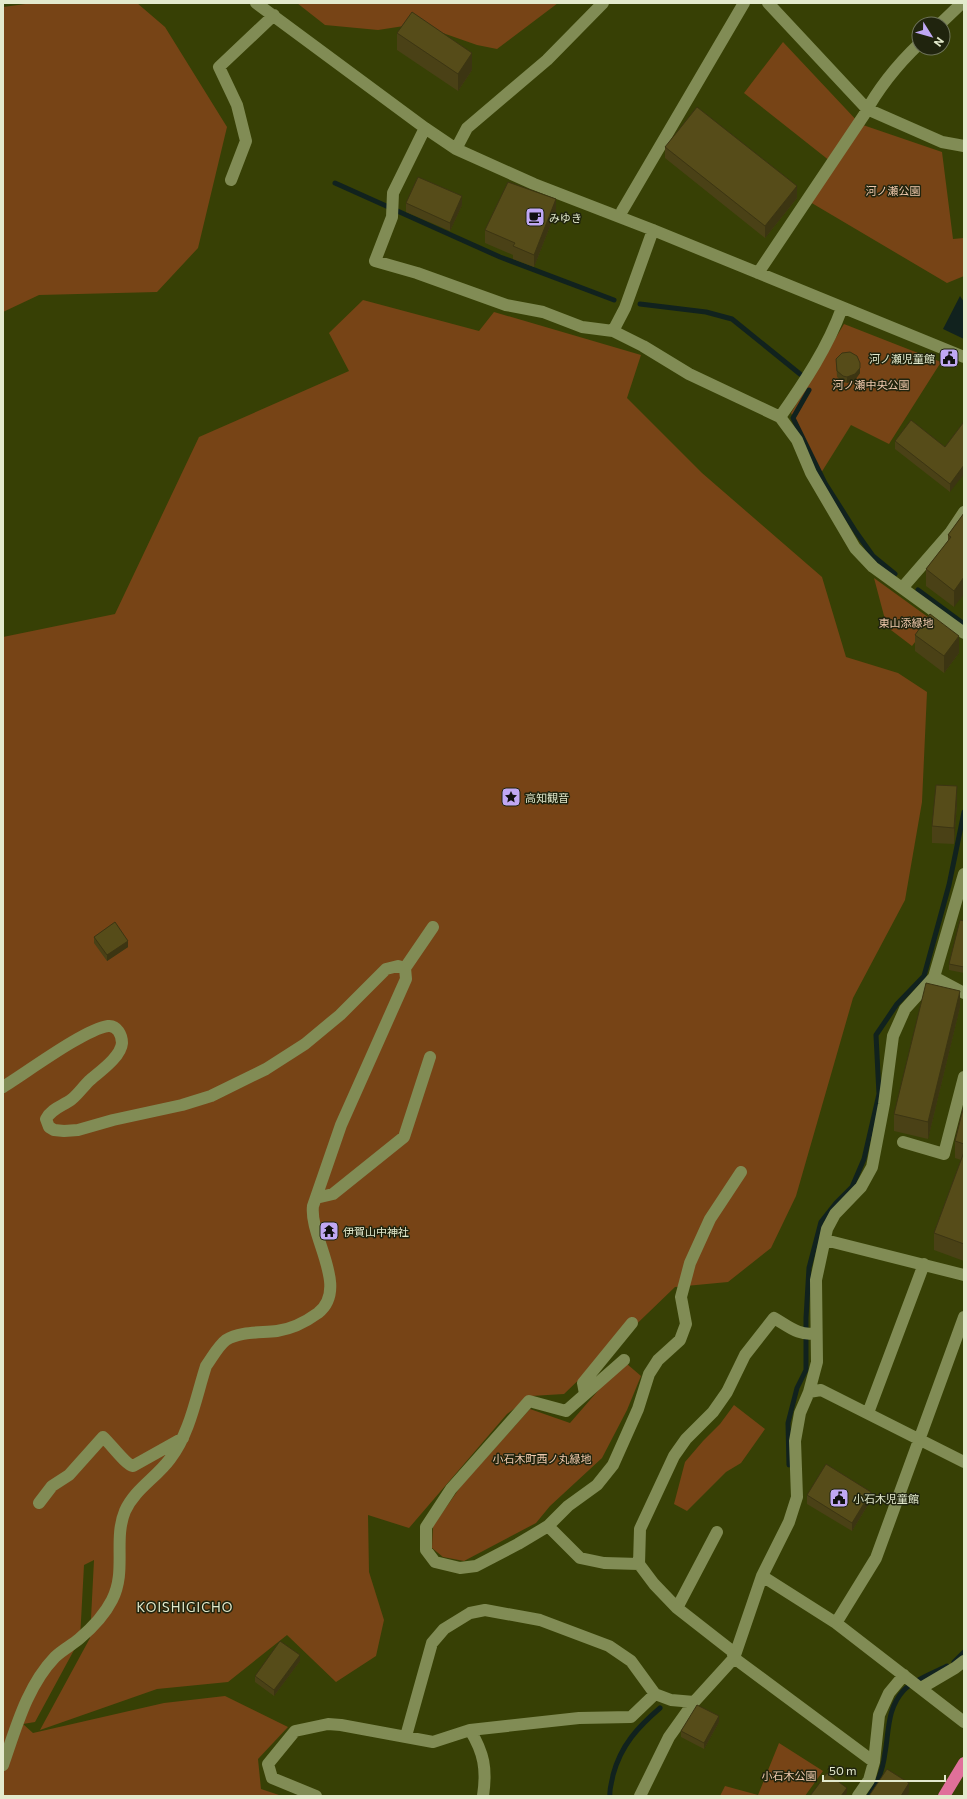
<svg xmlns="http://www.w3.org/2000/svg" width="967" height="1799" font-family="Commissioner,'Noto Sans JP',sans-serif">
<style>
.green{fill:#774416}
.water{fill:#11221e}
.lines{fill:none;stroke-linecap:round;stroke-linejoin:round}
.stream{stroke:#11221e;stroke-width:5}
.minor{stroke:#818c55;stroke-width:12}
.highway{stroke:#e0709a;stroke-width:12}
.wall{fill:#4a4116}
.shaded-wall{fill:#3c3512}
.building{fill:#564c19;stroke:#3c3512}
.labels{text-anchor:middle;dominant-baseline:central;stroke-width:3;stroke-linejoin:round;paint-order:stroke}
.park-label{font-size:11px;fill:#f1c9ad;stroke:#20240e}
.poi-label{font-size:11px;fill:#e3eacd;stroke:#20240e;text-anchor:start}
.quarter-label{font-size:13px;letter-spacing:1px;fill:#e3eacd;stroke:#20240e}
</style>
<rect width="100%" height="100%" fill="#374005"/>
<path class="green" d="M33,3H137L165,27L227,127L198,248L157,292L39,295L3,312V7Z
M297,3H558L497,49L477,45L417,24L378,30L325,25Z
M783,42L860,124L942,152L953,239L964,238V276L947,283L810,202L835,165L744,93Z
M363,300L479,331L494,312L641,355L627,398L702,473L822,577L846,657L898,673L927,692L922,802L905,900L853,998L796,1196L771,1248L728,1282L675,1287L564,1394L531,1396L507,1414L409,1528L368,1515L369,1572L384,1620L376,1656L336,1682L287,1635L228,1682L157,1689L40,1730L90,1638L94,1560L84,1565L80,1639L35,1722L23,1724L33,1733L164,1703L225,1696L288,1727L258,1759L261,1789L282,1796H3V637L115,614L199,437L349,371L329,333Z
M844,324L941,362L889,444L851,425L821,473L791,413Z
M874,578L932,620L912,646L887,627Z
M627,1364L641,1376L627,1410L602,1458L550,1506L536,1523L464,1561L443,1557L432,1548L433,1526L461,1486L530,1409L570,1423L603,1385Z
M734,1405L765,1429L741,1463L726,1472L687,1511L674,1504L685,1462L703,1441L720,1424Z
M779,1743L823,1771L805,1796H720L725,1786L758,1795Z"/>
<path class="water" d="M960,296L964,302V339L943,329Z"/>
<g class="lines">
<path class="stream" d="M335,183L500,257L614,300
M640,304L706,312L732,319L800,374
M809,390L793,418L825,483L856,532L873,556L895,574
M918,590L964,624
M789,1465L788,1423L797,1388L806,1370V1318L809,1268L821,1222L836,1203L852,1187L864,1159L879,1094L876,1035L897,1004L924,976L949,885L964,812
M954,1662L964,1652
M610,1796C609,1789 612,1782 613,1775C621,1745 638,1727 660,1708
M869,1796C878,1783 883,1769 885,1753C889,1731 887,1708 904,1690C914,1680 934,1673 947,1666"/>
<path class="minor" d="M256,3L425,128L456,149L534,184L653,230L964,357
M768,3L867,109L942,142L964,146
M940,24L962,3
M425,128L393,193L392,217L375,261L417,273L506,305L543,312L582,327L613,331L643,346L689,374L780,417L797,440L811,473L855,548L873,567L964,633
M456,149L467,128L547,60L603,3
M231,180L246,141L237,105L219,67L274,15
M622,211L744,3
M758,273L864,115C879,87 896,66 919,44
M613,331L625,308L653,230
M780,417C804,383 828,347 842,308
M903,587L950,533L964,512
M405,968L433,927
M934,977L964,993
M3,1087C26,1073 85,1029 108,1026C117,1025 122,1035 122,1043C121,1057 99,1072 89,1081C83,1087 78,1094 72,1099C63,1106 52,1108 46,1119L49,1127L54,1130L64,1131L78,1130L113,1120L182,1105L211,1096L266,1069L305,1044L340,1015L386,969L398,966L405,968L406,979L341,1125L313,1206C309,1237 350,1288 318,1313C307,1321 291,1329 277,1331C261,1333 240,1331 226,1340C218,1346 212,1358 206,1366C196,1397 190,1433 170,1459C156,1478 135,1489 125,1511C113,1540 127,1571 112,1600C105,1614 92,1628 79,1639C72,1645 62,1650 55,1657C27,1686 16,1728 3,1765
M903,1142L944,1154L964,1077
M316,1198L333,1194L404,1137L430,1057
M825,1240L964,1275
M816,1333C800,1337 788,1326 774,1318L745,1355L727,1392L713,1412L686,1439L674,1456L640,1529L639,1564L654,1584L677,1608L732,1651L734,1658L874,1762
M624,1360L566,1411L529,1401L451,1489L426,1527V1550L435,1562L460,1568L476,1566L518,1544L548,1526L568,1506L597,1485L613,1465L638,1409L649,1374L658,1360L680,1340L686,1324L681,1297L690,1263L710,1219L741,1172
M809,1392L821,1390L964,1462
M585,1394L583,1383L632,1323
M868,1413L924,1264
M39,1503L52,1486L69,1475L103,1437C110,1443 126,1465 133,1466L183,1438
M548,1526L580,1558L604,1563L639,1564
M762,1576L836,1623L964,1722
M677,1608L717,1532
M836,1623L876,1558L964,1317
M921,1688L955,1668L964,1661
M470,1730C484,1753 487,1769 483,1796
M406,1736L432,1643L444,1629L470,1613L485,1610L540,1620L609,1646L631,1661L655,1694L671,1700L694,1702
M316,1796L272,1778L268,1764L295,1731L328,1724L341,1725L433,1742L470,1730L579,1718L631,1717L655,1694
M640,1796L669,1737L694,1702L734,1658L762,1576L789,1522L797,1497L795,1441L800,1413L809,1392L817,1362L816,1280L827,1229L835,1214L861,1187L872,1167L884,1104L893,1036L905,1009L934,977L964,874
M858,1796L869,1780L874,1762L879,1715L889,1693L904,1675"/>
<path class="highway" d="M944,1796L964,1763"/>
</g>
<path class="wall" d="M397,33L472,70L458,91L397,50Z
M665,147L797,198L765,238L665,158Z
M406,203L462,205L450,231L406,212Z
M556,211L534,267L513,259V255L485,243V230Z
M836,359L860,369V373L855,380L847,383L843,382L837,377Z
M963,423L950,492L895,449V441L945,447Z
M964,513L954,607L926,586V569L948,541V535Z
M915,635L959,653L944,673L915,651Z
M957,803L954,844L932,843V826Z
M964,921V973L949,970V964Z
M94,937L128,947L107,961L94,943Z
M960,1007L928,1139L894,1131V1114Z
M964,1105V1261L934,1250V1233L961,1160L955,1158V1141Z
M807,1495L871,1500L852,1531L807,1504Z
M300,1661L274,1696L255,1682V1676Z
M719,1722L704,1749L681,1737V1731Z"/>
<path class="shaded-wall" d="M472,53V70L458,91V74Z
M797,186V198L765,238V226Z
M462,196V205L450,231V223Z
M556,199V211L534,267V255Z
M860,363V373L855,380L847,383V377Z
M964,465V474L950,492V484Z
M964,577V594L954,607V591Z
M959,636V653L944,673V656Z
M957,786V803L954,844V828Z
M128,941V947L107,961V955Z
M960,991V1007L928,1139V1122Z
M871,1492V1500L852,1531V1523Z
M300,1655V1661L274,1696V1690Z
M719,1716V1722L704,1749V1743Z
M909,1783V1792L907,1796H901Z
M847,1788V1793L845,1796H841Z"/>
<path class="building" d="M412,12L472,53L458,74L397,33Z
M697,107L797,186L765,226L665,147Z
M418,177L462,196L450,223L406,203Z
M508,182L556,199L534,255L513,246L515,243L485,230Z
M850,352L857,356L860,363V368L855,374L847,377L843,376L837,371L836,359L842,353Z
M911,420L945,447L963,423L964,420V465L950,484L895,441Z
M964,513V577L954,591L926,569L951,537L948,535Z
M930,614L959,636L944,656L915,635Z
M936,785L957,786L954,828L932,826Z
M960,920L964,921V967L949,964Z
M115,922L128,941L107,955L94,937Z
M926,983L960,991L928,1122L894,1114Z
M964,1105V1144L955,1141Z
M964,1152V1244L934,1233Z
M826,1464L871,1492L852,1523L807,1495Z
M280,1641L300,1655L274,1690L255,1676Z
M697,1705L719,1716L704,1743L681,1731Z
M887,1769L909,1783L901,1796H869Z
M827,1773L847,1788L841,1796H810Z"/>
<defs>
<symbol id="cafe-square" viewBox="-11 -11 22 22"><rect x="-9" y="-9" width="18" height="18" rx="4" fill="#c0a8f4" stroke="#20240e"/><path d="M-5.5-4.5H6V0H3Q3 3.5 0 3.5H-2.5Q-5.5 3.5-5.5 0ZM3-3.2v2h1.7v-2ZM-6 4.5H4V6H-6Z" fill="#111"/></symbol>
<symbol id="civic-square" viewBox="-11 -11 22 22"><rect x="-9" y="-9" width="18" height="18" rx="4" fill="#c0a8f4" stroke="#20240e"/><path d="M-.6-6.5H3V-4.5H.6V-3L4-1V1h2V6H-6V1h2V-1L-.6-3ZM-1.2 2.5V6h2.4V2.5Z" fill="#111"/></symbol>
<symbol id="sight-square" viewBox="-11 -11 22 22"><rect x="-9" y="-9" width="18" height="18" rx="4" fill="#c0a8f4" stroke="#20240e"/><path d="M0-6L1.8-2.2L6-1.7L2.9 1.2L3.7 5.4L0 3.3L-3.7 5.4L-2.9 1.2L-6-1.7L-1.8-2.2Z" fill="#111"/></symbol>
<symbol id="temple-square" viewBox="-11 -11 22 22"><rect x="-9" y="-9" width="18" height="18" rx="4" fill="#c0a8f4" stroke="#20240e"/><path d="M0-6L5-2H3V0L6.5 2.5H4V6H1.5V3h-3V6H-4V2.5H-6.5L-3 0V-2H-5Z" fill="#111"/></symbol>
</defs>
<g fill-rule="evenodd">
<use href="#cafe-square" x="524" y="206" width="22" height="22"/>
<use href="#civic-square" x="938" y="347" width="22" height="22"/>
<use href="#sight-square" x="500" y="786" width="22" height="22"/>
<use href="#temple-square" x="318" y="1220" width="22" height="22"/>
<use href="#civic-square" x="828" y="1487" width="22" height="22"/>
</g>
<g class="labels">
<g class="park-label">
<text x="893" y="190">河ノ瀬公園</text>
<text x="871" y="384">河ノ瀬中央公園</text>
<text x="906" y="622">東山添緑地</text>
<text x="542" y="1458">小石木町西ノ丸緑地</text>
<text x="789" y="1775">小石木公園</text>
</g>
<g class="poi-label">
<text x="549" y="217">みゆき</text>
<text x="935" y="358" text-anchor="end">河ノ瀬児童館</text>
<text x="525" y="797">高知観音</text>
<text x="343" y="1231">伊賀山中神社</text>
<text x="853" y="1498">小石木児童館</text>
</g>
<g class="quarter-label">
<text x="185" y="1607">KOISHIGICHO</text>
</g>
</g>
<rect width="967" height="1799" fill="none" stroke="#e3eacd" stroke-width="8"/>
<g transform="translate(931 36) rotate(127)"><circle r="19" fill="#20240e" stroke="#6e735a"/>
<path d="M0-3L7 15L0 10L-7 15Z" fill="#c0a8f4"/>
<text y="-6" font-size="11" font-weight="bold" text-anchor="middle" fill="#e3eacd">N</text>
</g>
<path d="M823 1775v6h122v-6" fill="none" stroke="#e3eacd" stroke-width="2"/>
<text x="829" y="1775" font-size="12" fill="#e3eacd" stroke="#20240e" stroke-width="3" paint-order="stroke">50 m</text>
</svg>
